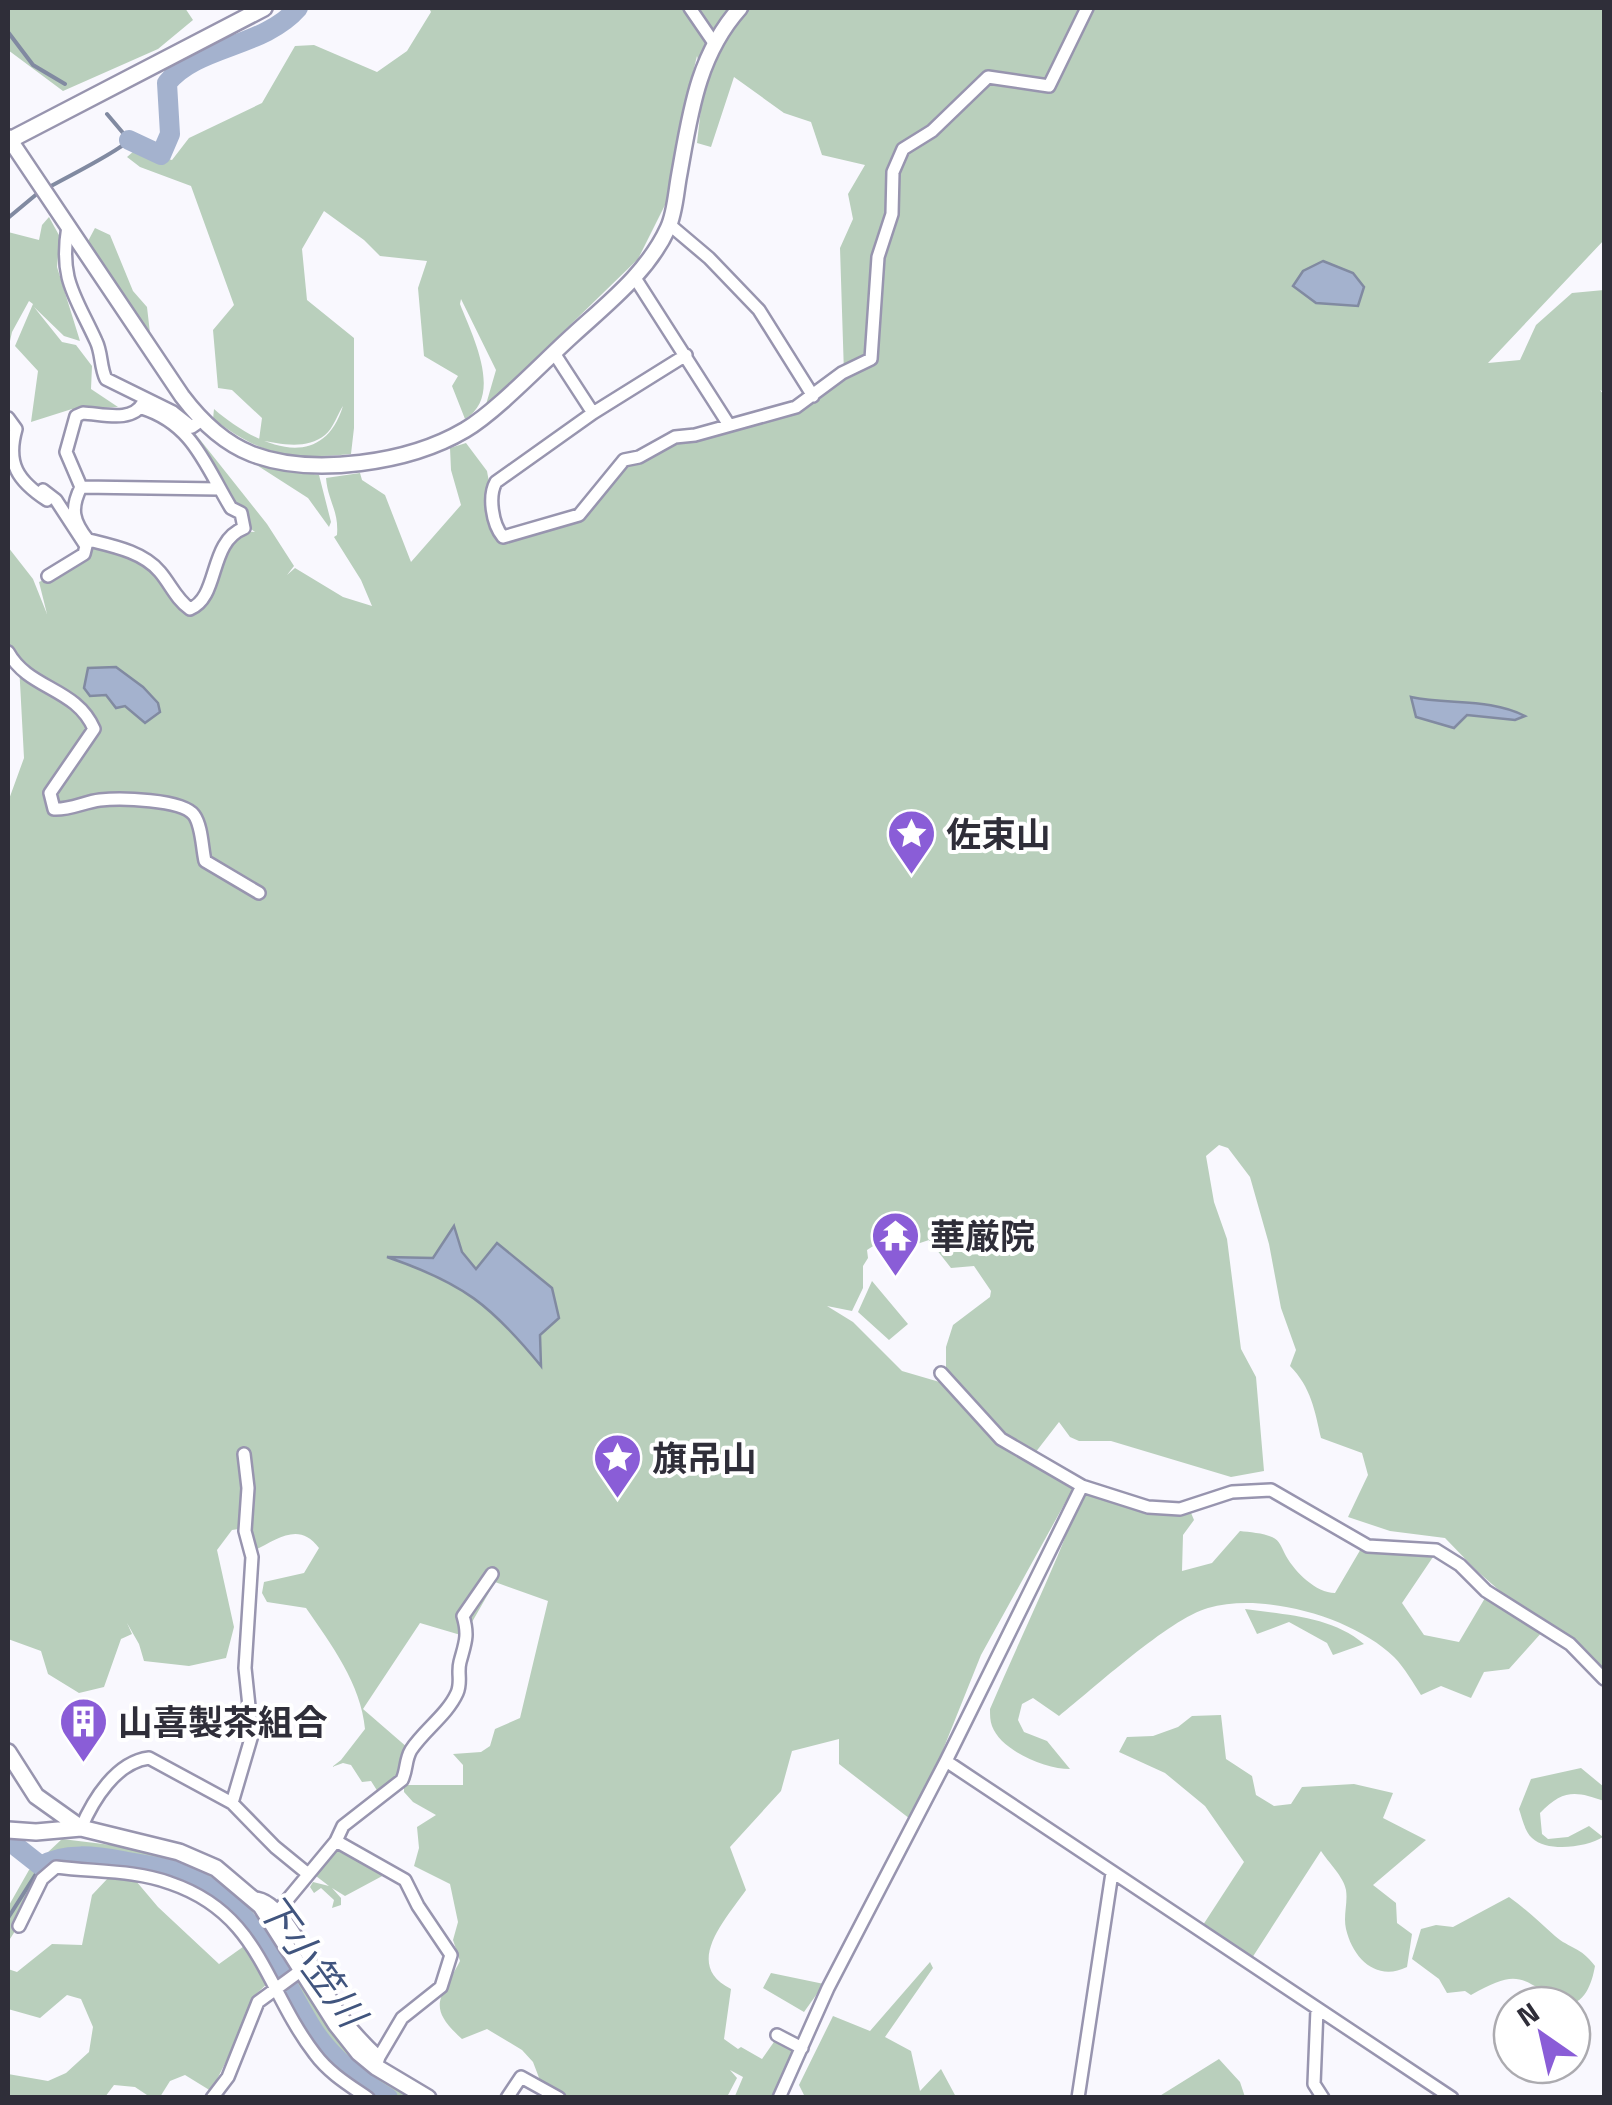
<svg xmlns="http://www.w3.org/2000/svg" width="1612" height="2105" font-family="'Titillium Web','Noto Sans JP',sans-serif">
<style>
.green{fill:#b9cfbc}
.water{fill:#a4b2ce;stroke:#818aa1;stroke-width:2.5}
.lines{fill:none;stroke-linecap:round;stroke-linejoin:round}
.stream{stroke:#818aa1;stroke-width:4}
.river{stroke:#a4b2ce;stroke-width:20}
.minor-casing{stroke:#9895af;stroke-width:16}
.tertiary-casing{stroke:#9895af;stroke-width:19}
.secondary-casing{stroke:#9895af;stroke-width:20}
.minor{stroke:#fff;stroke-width:11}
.tertiary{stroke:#fff;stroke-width:14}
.secondary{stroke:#fff;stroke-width:15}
.labels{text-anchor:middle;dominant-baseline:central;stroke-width:8;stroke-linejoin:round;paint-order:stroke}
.poi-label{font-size:35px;font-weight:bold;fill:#2f2e39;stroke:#fff;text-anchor:start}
.water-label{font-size:38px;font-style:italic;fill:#41557e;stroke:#fff}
</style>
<rect width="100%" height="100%" fill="#f9f8fe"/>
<path class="green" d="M8,8H185L193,20L158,49L63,91L8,50Z
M429,8H1604V240L1488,363L1520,360L1536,325L1572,293L1604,290V392L1600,390L1604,395V1682L1477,1571L1445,1538L1390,1531L1348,1517L1368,1475L1362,1453L1321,1438C1315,1411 1311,1387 1290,1366L1296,1350L1281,1308L1269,1244L1250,1177L1228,1148L1219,1145L1206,1156L1214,1202L1227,1239L1241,1349L1256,1377L1264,1471L1231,1477L1111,1441H1079L1070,1437L1059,1422L1035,1453L1002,1434L946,1369V1347L953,1325L990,1297L991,1291L974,1266L951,1268L929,1240L902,1249L898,1242L888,1245L881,1241L867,1250L868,1258L863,1266V1288L852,1311L827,1306L853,1322L902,1371L943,1383L1001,1439L1076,1483L981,1655L914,1822L839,1764V1739L792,1751L781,1791L730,1847L746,1890C726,1919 682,1965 731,1989L724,2039L738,2049L741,2047L762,2059L776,2039L795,2049L772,2097L735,2096L743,2077L730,2070L737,2078L727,2097H559L541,2083L533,2062L522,2050L487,2029L462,2039C426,2006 440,2000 460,1961L453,1940L458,1922L450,1884L414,1866L419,1848L417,1827L436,1815L413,1802L404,1792V1785H463V1765L453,1754L481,1752L490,1746L495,1729L520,1718L548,1601L495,1582L464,1636L420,1623L363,1709L408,1748L397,1780L378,1792L371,1781L362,1782L351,1765L343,1763L332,1767L341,1760L365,1729C361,1684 331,1644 306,1608L267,1602L262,1593L264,1582L304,1573L319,1548C299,1521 278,1539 253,1551L245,1528L232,1530L217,1550L234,1627L226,1658L189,1666L144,1661L139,1644L127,1623L132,1634L121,1639L104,1687L79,1693L48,1674L41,1651L8,1639V802L24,758L19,664L8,650V547L33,579L47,614L39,582L77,565L93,549L111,550L153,568L173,598L199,605L236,531L255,532L247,526L191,437L186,422L267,524L294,566L287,575L295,568L343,597L372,606L361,580L334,537L337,535C339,510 328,502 326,478L360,473L362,480L385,495L411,562L461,505L451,470L450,448L466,443L487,471L499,538L579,515L624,463L675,439L800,408L844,374L840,248L853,219L848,194L865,165L822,155L811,122L784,113L734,77L711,147L697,143L704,82L697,56L676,142L669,197L638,259L485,408L496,370L461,299L460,304C472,335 504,396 465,419L452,386L458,376L424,356L418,288L427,261L380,256L364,240L324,211L302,249L307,300L354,338V428L351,454C288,460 264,456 213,419L214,409C253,443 321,477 343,406C338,413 333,429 325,435C307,450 280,444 259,440L262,418L232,390L218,388L213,330L234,305L191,186L140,167L127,157L134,151L172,160L189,138L262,103L295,46L314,45L377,72L407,51L431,12Z
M49,217L60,237L57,267L80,341L64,336L34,307L62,342L76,345L92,366L91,389L118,407L72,409L31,422L38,371L15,346L33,304L29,301L12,332L8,350V232L39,240L42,225Z
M95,228L110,235L133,291L147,307L150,333L87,243Z
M255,464L319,475L331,522L329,527L308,498Z
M872,1281L908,1324L889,1340L858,1312Z
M1084,1489L1189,1508L1194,1520L1183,1535L1182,1571L1212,1563L1240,1531C1249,1532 1263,1533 1272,1537C1280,1540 1282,1549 1286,1556C1295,1572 1316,1593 1335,1593L1362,1547L1435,1554L1402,1603L1424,1635L1459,1642L1485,1598L1543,1631L1509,1669L1484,1672L1471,1698L1441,1686L1421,1695C1413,1683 1405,1668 1394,1657C1353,1617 1264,1592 1208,1608C1169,1619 1093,1689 1059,1716L1033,1698L1022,1704L1018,1720L1024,1732L1047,1741L1070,1769C1046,1769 1001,1751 992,1726C990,1721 990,1715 990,1709C1021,1636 1057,1564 1084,1489Z
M1245,1609C1286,1615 1331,1616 1364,1644L1333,1655L1327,1643L1289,1622L1257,1634Z
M1221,1715L1226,1759L1252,1776L1256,1795L1274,1806L1291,1804L1302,1787L1354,1784L1393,1793L1383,1818L1426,1840L1373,1885L1396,1903L1397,1923L1412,1934L1407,1967C1377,1982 1353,1959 1346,1929C1343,1916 1348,1903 1346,1890C1344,1877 1328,1862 1321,1851L1252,1958L1203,1925L1244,1862L1205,1806L1165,1773L1119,1752L1127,1737L1153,1736L1178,1727L1192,1716Z
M1581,1768L1604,1787V1801C1576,1791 1563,1789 1540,1813L1542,1834L1548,1839L1568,1837L1589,1826L1603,1837C1587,1847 1548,1853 1532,1838C1525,1832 1522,1818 1519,1809L1531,1779Z
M62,1839L136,1848L196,1863L225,1881L249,1906L335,2038L363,2069L417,2097H373L338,2072L321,2055L264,1955L235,1919L180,1883L59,1863L8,1942V1907L29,1870Z
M338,1850L386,1874L345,1896L332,1888L341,1898V1905L332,1908L334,1900L321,1888L314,1893L310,1887L313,1882L329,1886L316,1876Z
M109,1877L136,1881L158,1907L219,1964L247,1944L269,1982L253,1997L240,2034L211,2091L185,2075L170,2081L160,2097H150L135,2087L114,2085L105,2097H8V2074L48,2081L66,2073L89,2052L93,2027L81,1999L67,1995L40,2018L8,2009V1969L17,1972L52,1944L82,1945L92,1895Z
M1509,1897C1526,1909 1539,1922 1555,1936C1570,1949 1580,1946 1595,1966C1592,1983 1585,2005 1564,2005C1520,1977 1519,1968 1471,1995L1465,1991L1447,1993L1439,1979L1412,1959L1421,1929L1436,1925L1453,1927Z
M930,1962L933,1968L885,2037L911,2051L920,2091L941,2069L956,2097H805L799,2085L833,2016L870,2031Z
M771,1973L824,1984L804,2012L763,1988Z
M1219,2059L1240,2082L1245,2097H1158Z"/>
<path class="water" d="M1323,261L1353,273L1364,287L1358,306L1316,303L1293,286L1303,271Z
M116,667L143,687L158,703L160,712L145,723L125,706L116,708L106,695L90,696L84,688L88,668Z
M1411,697C1449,705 1490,698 1525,716L1515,720L1467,715L1454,728L1416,717Z
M454,1226L462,1252L476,1269L497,1243L552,1288L559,1318L540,1335L541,1366C491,1305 463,1283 387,1257L433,1258Z"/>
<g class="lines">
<path class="stream" d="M8,32L33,65L65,84
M47,188C62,180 121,150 129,140L107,114
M8,218L38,193
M8,1918L41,1866"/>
<path class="river" d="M129,140L161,155L170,134L167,83C198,45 263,48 298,8
M8,1840L41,1866C64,1852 96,1856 123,1861C142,1865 165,1867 183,1874C255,1904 273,1964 310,2025C327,2054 359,2081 388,2098"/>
<defs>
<path id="minor" d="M690,8L714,43
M670,225L709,258L759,310L813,396
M68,226C59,280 75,295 96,341C102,353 100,367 106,379L173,412L192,427L202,420
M635,278L729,425
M554,353L593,413
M686,355L593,413L496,482C488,496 492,524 503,537L579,515L624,460L639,457L675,437L695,435L796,407L842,373L871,359L878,257L892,214L893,172L903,149L932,131L988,77L1049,86L1087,8
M8,418L16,429C6,464 18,481 47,500
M81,487L66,452L76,416L83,413C103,414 132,423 143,403
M43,490L56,500L86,546L84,554L48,576
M81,538C107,545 142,550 160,572C171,585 176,599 190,609C220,597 208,542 244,528L241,513L231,508C205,465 193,424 142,408
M88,540C73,521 70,509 81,487L219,489
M8,652C29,690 76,687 94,729L50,793L54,809C70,810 84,802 100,800C120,798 182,799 194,815C202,826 202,848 205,861L259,893
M941,1373L1001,1439L1082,1486L1148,1507L1180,1509L1232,1492L1271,1490L1368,1546L1436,1550L1460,1565L1486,1591L1570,1644L1604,1679
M946,1761L1452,2098
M232,1803L252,1735L245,1668L252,1557L245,1531L248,1488L244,1454
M81,1828C93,1800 116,1762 149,1758L232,1803L275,1847L308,1874
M336,1841L405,1880L418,1906L451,1955L441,1987L402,2018L379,2057
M253,1898C285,1895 320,1984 337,2009C349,2027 363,2042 379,2057L377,2063
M278,1911L336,1841L343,1826L402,1780C407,1770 405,1760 411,1750C424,1730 447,1715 457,1693C462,1682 457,1673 460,1662C465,1643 469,1636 463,1616L492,1574
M19,1926L42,1879L56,1867C94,1872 135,1870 170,1883C261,1914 264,1988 315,2054C329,2073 349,2085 368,2098
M1317,2009L1314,2084L1323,2098
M777,2035L802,2048
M212,2098L228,2077L258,2002L303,1969
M507,2098L521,2077L559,2098
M779,2098L828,1988L946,1761L1082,1486
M1078,2098L1112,1873"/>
<path id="tertiary" d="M8,137L182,396C200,420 224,443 252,454C313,477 409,463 465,430C497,411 543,362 573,335C608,303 648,272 668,228C675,213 676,192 679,176C690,115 697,56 740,8"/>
<path id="secondary" d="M8,141L264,8
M8,1752L36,1796L81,1828
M8,1830L36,1832L81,1828L179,1852L216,1868L261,1906L336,2024L359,2053L376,2067L428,2098"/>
</defs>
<use href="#minor" class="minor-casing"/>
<use href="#tertiary" class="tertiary-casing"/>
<use href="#secondary" class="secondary-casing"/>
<use href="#minor" class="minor"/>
<use href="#tertiary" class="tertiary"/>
<use href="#secondary" class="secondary"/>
</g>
<defs>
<symbol id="sight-pin" viewBox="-11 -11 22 30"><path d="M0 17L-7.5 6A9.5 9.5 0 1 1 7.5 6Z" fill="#8a5dd7" stroke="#fff"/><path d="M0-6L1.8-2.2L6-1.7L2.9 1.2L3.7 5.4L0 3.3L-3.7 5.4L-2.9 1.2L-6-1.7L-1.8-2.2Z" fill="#fff"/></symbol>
<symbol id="temple-pin" viewBox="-11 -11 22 30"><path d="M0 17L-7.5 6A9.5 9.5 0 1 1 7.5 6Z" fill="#8a5dd7" stroke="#fff"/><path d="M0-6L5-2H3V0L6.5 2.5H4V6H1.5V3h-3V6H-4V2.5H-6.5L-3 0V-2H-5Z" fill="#fff"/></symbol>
<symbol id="building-pin" viewBox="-11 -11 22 30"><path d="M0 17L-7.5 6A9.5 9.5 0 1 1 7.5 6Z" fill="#8a5dd7" stroke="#fff"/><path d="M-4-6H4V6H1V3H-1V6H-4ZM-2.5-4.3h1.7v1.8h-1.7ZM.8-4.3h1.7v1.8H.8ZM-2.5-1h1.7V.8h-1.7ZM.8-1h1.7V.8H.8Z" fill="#fff"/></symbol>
</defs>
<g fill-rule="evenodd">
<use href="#sight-pin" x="884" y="806" width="55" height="75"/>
<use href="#temple-pin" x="868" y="1208" width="55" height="75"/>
<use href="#sight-pin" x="590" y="1430" width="55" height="75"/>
<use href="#building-pin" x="56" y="1694" width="55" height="75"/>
</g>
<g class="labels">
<g class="poi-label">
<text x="946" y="834">佐束山</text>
<text x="930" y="1236">華厳院</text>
<text x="652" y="1458">旗吊山</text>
<text x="118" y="1722">山喜製茶組合</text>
</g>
<g class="water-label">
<text transform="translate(312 1960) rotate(54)">下小笠川</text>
</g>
</g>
<rect width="1612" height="2105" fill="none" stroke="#2f2e39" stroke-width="20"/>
<g transform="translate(1542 2035) rotate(326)"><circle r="48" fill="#ffffff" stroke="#acabb0" stroke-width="2.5"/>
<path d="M0-8L18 38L0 25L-18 38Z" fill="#8a5dd7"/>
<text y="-15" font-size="28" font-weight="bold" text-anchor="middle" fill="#2f2e39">N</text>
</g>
</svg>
